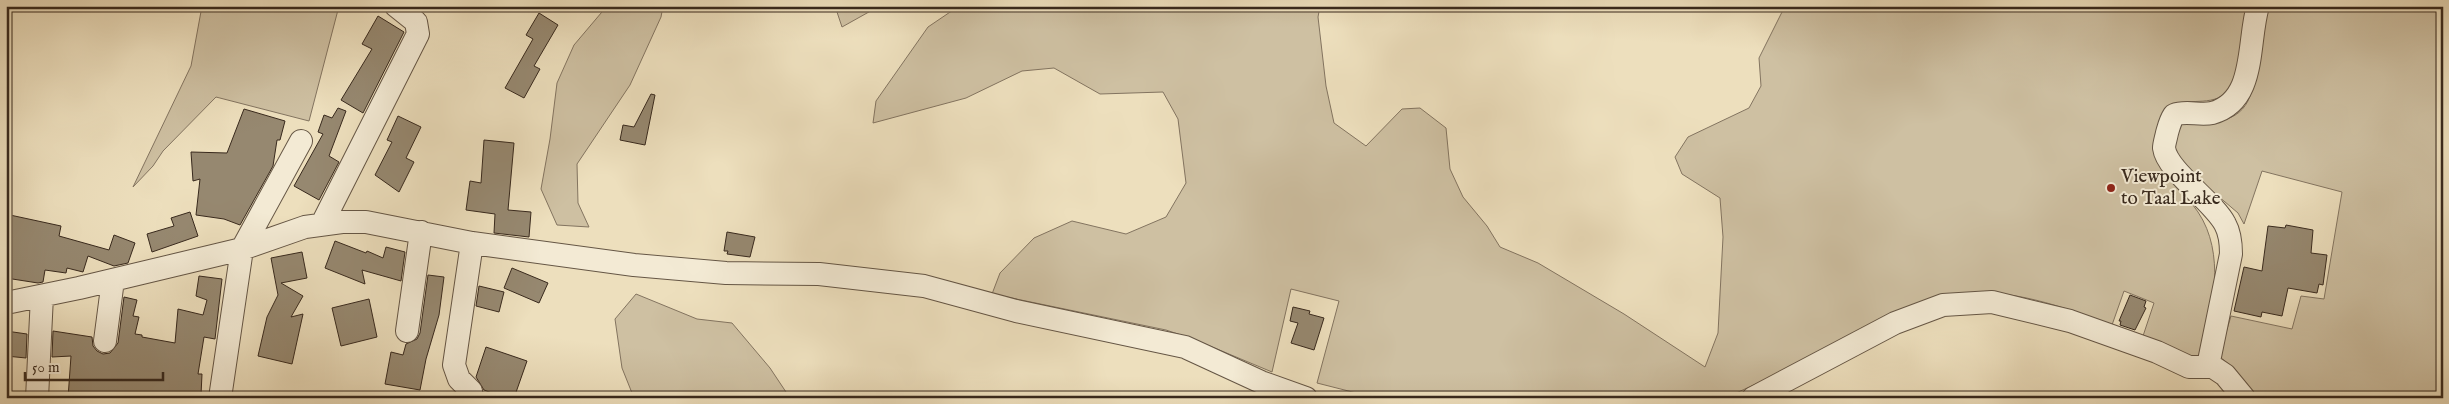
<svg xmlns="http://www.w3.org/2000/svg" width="2449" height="404" font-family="'IM FELL English',serif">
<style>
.green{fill:#cec0a2;stroke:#837460}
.building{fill:#968870;stroke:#38291d}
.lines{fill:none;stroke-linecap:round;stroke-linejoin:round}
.minor-casing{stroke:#655645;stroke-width:24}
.minor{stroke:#f3ead4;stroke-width:22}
.poi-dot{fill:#8f2418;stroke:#f3ead4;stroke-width:2}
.labels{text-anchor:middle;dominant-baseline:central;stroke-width:4;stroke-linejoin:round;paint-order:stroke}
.poi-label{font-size:19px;fill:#38291d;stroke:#f3ead4;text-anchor:start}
</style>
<rect width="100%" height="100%" fill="#eddfbd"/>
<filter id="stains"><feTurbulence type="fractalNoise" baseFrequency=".004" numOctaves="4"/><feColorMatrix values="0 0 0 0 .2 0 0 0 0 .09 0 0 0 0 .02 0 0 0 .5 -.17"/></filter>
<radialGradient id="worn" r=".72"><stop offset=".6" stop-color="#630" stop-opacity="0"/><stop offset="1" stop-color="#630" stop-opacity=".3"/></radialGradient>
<path class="green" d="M202,6H339L309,121L216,97L163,151L153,166L133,187L191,66Z
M607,6H663L661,17L630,85L577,164L578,203L589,227L557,225L541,189L550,139L557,83L574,45Z
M835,6H891L876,8L842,27Z
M959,6H1320L1318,17L1326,86L1334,123L1366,146L1402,109L1420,108L1446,128L1450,169L1463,197L1487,226L1500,247L1538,263L1624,314L1705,367L1718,333L1723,237L1720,198L1682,174L1675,157L1688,137L1749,108L1761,86L1759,58L1785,6H2250C2246,32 2244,86 2218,98C2208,102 2198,101 2187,102L2158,161C2167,181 2186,194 2198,212C2226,254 2212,308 2205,354L2193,358L2143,336L2154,303L2124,291L2112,325C2063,307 2010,287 1956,294L1725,398H1376L1317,383L1339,301L1291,289L1272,372L1193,339L1166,330L992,294L1000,273L1034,238L1072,221L1126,234L1166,217L1186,183L1178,119L1163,92L1100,94L1054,68L1022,71L966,98L873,123L876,101L928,27Z
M2266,6H2443V398H2255L2231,366L2219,356L2231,316L2292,329L2301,296L2324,299L2342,192L2262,171L2244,224L2238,213L2184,167L2172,143L2182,124C2208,123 2240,125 2250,96Z
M636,294L697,319L732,323L770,368L790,398H634L622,368L615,319Z"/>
<path class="building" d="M539,13L558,25L534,66L540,69L524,98L505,88L533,39L526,35Z
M378,16L404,32L363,113L341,100L372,49L362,44Z
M651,94L655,95L645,145L620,140L623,125L634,127Z
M338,108L346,111L329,156L339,162L319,200L294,186L323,134L318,132L324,115L332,118Z
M244,109L285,121L280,140H277L273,166L240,225L224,219L196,215L200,179L193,181L191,152L227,153Z
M398,116L421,127L406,158L414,162L399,192L375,175L392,142L387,140Z
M484,140L514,143L508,210L531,212L529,237L494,233L495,214L466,210L470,181L481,183Z
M190,212L198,236L152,252L147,234L174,226L171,218Z
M10,215L61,226L59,236L109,250L114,235L135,243L128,263L114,266L88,256L83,272L67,268L66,273L45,270L43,282L38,283L6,278Z
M2286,225L2313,230L2311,253L2327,255L2323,285L2319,284L2317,293L2288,288L2282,316L2262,312L2261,317L2234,311L2244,267L2262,271L2268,226L2285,228Z
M727,232L755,237L750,257L727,254L728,251H724Z
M335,241L366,253L367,251L383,258L386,247L405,252L401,281L362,270L365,284L325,268Z
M302,252L307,278L281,283L303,296L291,317L303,314L292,364L258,356L267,317L278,295L271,258Z
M512,268L548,283L539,303L504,288Z
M428,275L444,277L439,315L426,359L420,390L385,384L391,352L403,355L406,344L417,339L420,333Z
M199,276L222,279L215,339L204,337L198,374H202L201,395L178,394L177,398H68L71,356L52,357L53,331L92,337L93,346L97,351L103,354L110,353L118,343L124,297L137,300L133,316L139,317L135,334L142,335V337L175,343L178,309L203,315L207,300L196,296Z
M479,286L504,292L499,312L476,306Z
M2130,295L2146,301L2144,307L2146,308L2135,330L2120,325L2121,321H2119Z
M369,299L377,337L341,346L332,308Z
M1293,307L1310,311L1309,314L1324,318L1314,350L1291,343L1298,323L1290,321Z
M6,331L27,334L26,358L6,356Z
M486,347L527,361L514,398H505L484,390L476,377Z"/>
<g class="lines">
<defs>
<path id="minor" d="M322,224L418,34L416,22L396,6
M472,243L454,365L459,379L471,391L472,398
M6,303L79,288L242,249L305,227L342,222H366L472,243L634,265L726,273L819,274L924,286L1016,311L1185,347L1261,382L1306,398
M407,331L421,232
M105,341L113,280
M2208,366L2231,254C2231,243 2230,233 2225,224C2213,201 2167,171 2164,148C2164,144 2166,138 2167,133C2169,126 2170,121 2174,115C2186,110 2200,116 2212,113C2257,101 2247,42 2258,6
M37,398L42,296
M220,398L242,249L301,141
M1753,398L1895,323L1943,305L1992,302L2070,321L2157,352L2189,367H2213L2225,375L2244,398"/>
</defs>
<use href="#minor" class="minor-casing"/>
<use href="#minor" class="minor"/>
</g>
<circle class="poi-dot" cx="2111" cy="188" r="5"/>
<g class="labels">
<g class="poi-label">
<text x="2121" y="177">Viewpoint<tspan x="2121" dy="22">to Taal Lake</tspan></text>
</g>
</g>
<rect width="2449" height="404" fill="none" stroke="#eddfbd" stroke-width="25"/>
<rect x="8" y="8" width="2434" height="389" fill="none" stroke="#38291d" stroke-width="2.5"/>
<rect x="12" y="12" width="2424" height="379" fill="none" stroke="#38291d"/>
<path d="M25 372v8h138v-8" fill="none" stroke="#38291d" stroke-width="2.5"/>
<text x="32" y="372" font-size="15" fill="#38291d" stroke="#f3ead4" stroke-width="4" paint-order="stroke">50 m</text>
<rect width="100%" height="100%" filter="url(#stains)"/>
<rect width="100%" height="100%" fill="url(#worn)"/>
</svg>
